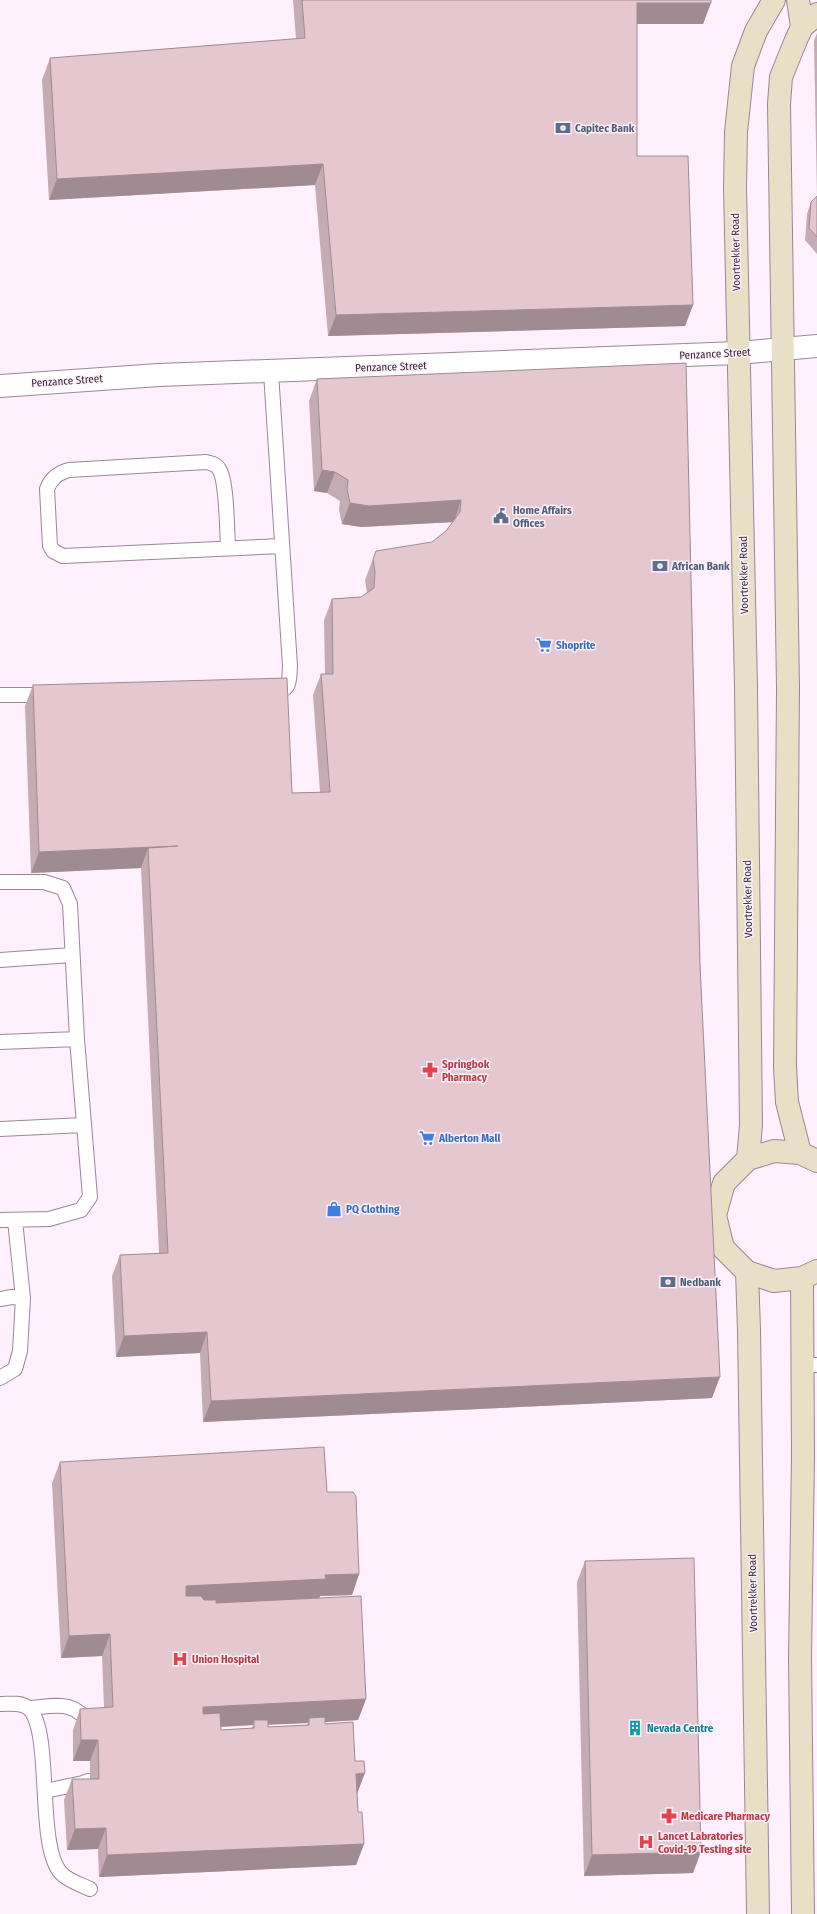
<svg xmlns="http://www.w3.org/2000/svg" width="817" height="1914" font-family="'Fira Sans Condensed',sans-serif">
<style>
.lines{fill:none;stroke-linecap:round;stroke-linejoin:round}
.lane-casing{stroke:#9b8699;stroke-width:16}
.street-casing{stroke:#9b8699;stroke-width:24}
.secondary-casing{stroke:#9b8699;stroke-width:24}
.lane{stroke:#fff;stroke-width:14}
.street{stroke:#fff;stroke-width:22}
.secondary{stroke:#e8dfc6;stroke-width:22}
.wall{fill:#c5abb3;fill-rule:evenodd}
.shaded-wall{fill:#a08b92}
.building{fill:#e5c7d0;stroke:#a08b92}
.labels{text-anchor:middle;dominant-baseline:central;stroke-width:3;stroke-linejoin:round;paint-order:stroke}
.service-label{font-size:11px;font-weight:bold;fill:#4e5e75;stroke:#fef1fd;text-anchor:start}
.street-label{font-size:11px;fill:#342c33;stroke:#fef1fd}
.shop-label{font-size:11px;font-weight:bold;fill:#366cbe;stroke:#fef1fd;text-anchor:start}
.health-label{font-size:11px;font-weight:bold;fill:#be3a42;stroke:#fef1fd;text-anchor:start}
.culture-label{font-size:11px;font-weight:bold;fill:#0d838f;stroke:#fef1fd;text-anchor:start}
</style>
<rect width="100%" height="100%" fill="#fef1fd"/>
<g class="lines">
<defs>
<path id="lane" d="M271,372L290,666C289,683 291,690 272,693
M228,548C227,532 227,480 219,469C216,464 211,463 206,462L69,470C58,473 51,478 47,489L50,546L53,551L63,556L282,546
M0,695H47
M0,882H44L63,888L70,904L77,1039L90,1197L81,1210L49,1219L0,1220
M0,960L72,955
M0,1042L77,1039
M0,1129L84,1125
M0,1299L12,1297L23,1298L15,1220
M802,1365H817
M0,1378L15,1369L20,1351L23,1298
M0,1704C9,1704 19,1702 27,1707C54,1725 35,1845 61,1873C68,1881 80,1884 90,1889
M28,1708C57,1706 73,1699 92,1726
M45,1791L83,1783L88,1781"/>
<path id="street" d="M0,386L159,375L738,353L817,346"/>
<path id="secondary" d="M798,0L802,27
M800,1153L787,1102L785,1067L788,688L779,104L781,77L796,40L802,27L817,14
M748,1159L751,1125L746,687L735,187L736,132L743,66L756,31L774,0
M817,1161L800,1153L774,1151L748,1159L724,1183L715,1215L723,1248L747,1272L774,1281L802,1278L817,1271
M747,1272L749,1330L758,1914
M802,1278L803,1457L800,1658L803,1914"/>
</defs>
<use href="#lane" class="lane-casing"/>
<use href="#street" class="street-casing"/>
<use href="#secondary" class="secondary-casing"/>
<use href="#lane" class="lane"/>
<use href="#street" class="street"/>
<use href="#secondary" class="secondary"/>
</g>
<path class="wall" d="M293,0H711L703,24H637V156L693,305L685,326L328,336L315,185L49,200L42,80L50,58L296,39Z
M817,33V254L805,240L807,214L811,202L817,197L814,41Z
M686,363L700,965L712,1398L203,1422L200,1353L116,1357L112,1276L120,1255L159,1253L141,868L31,873L25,706L33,685L292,793L320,792L313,695L321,674H325L324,620L332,599L361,597L367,593L365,580L373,559L432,542L446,531L453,522L361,527L342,524L339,510L340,501L327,493L314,491L309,401L317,379Z
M60,1462L327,1492L359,1574L352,1595L320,1596L319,1598L366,1699L358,1720L325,1722V1724L355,1761L358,1812L364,1844L356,1865L99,1877L98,1849L67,1850L64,1800L72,1779H90V1761H73V1730L80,1709L104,1708L102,1656L61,1658L52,1483ZM308,1723L307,1725L268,1727V1725ZM253,1725L252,1728L221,1730V1727Z
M585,1561L693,1873L584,1876L577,1582Z"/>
<path class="shaded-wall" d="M637,3H711L703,24H629Z
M323,164L315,185L49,200L57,179Z
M693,305L685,326L328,336L336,315Z
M322,470L335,472L327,493L314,491Z
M461,500L454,522L361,527L342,524L350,503Z
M178,846L148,848L141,868L31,873L39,852Z
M207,1332L200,1353L116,1357L124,1336Z
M720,1377L712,1398L203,1422L211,1401Z
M359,1574L352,1595L320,1596L318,1601L178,1607L186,1586L325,1575Z
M110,1634L102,1656L61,1658L69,1636Z
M366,1699L358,1720L309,1723V1718L308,1723L254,1725V1720L253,1725L196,1728L203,1707Z
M81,1740H98L90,1761H73Z
M365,1773L357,1794L356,1774Z
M106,1828L98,1849L67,1850L75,1829Z
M364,1844L356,1865L99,1877L107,1855Z
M701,1852L693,1873L584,1876L592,1855Z"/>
<path class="building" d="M302,0H711V3H637V156H688L693,305L336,315L323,164L57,179L50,58L305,38Z
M817,196V237L809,228L811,202Z
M686,363L700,965L720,1377L211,1401L207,1332L124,1336L120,1255L168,1253L148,848L178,846L39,852L33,685L287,678L292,793L330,792L321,674H333L332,599L361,597L374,588L375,572L373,559L376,551L432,542L446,531L460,512L461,500L369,506L350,503L347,489L348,480L335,472L322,470L317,379Z
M324,1447L327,1492H353L356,1496L359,1574L325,1575L326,1579L186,1586V1596H201L204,1600H216V1603L361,1596L366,1699L203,1707V1714L220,1713L221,1730L254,1728V1720H268V1727L309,1725V1718L325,1717V1724L353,1722L355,1761H364L365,1773L356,1774L358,1812H362L364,1844L107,1855L106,1828L75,1829L72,1779H99L98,1740H81L80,1709L113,1707L110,1634L69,1636L60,1462Z
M694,1558L701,1852L592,1855L585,1561Z"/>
<defs>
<symbol id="bank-bare" viewBox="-9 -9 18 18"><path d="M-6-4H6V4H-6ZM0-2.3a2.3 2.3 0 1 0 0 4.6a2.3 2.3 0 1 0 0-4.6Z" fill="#5c6f8a" stroke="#fef1fd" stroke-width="2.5" paint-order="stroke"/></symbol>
<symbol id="civic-bare" viewBox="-9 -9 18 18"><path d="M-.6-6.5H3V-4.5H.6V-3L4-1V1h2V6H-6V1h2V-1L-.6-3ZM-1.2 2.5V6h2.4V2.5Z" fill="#5c6f8a" stroke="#fef1fd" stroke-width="2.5" paint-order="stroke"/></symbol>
<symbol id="supermarket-bare" viewBox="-9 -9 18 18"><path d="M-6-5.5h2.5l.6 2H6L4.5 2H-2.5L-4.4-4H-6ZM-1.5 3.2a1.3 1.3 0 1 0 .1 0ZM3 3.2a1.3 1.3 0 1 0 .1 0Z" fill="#3f7fe0" stroke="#fef1fd" stroke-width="2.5" paint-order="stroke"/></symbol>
<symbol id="pharmacy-bare" viewBox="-9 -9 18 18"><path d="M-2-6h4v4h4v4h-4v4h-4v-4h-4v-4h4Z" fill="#e0444e" stroke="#fef1fd" stroke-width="2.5" paint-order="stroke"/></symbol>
<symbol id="shop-bare" viewBox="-9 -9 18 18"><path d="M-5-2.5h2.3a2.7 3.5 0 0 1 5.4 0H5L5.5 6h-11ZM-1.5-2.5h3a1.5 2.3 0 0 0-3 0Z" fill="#3f7fe0" stroke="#fef1fd" stroke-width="2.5" paint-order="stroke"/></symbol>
<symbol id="hospital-bare" viewBox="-9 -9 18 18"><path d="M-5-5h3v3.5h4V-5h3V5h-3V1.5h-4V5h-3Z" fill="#e0444e" stroke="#fef1fd" stroke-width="2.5" paint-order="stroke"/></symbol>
<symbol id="building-bare" viewBox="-9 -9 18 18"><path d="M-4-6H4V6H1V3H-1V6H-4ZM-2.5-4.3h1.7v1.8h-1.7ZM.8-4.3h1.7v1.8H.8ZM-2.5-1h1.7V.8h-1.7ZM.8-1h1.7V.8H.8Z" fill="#0f9aa8" stroke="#fef1fd" stroke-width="2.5" paint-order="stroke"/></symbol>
</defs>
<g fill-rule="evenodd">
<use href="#bank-bare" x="552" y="117" width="22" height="22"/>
<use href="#civic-bare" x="490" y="505" width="22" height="22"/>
<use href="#bank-bare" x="649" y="555" width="22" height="22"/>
<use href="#supermarket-bare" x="533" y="634" width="22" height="22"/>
<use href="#pharmacy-bare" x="419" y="1059" width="22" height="22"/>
<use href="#supermarket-bare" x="416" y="1127" width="22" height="22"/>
<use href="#shop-bare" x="323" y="1198" width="22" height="22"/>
<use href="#bank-bare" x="657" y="1271" width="22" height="22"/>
<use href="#hospital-bare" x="169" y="1648" width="22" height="22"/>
<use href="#building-bare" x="624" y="1717" width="22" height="22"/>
<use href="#pharmacy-bare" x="658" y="1805" width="22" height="22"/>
<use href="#hospital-bare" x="635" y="1831" width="22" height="22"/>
</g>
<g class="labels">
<g class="service-label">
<text x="575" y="128">Capitec Bank</text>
<text x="513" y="510">Home Affairs<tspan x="513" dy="13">Offices</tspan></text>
<text x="672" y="566">African Bank</text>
<text x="680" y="1282">Nedbank</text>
</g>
<g class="street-label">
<text transform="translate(736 252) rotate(-91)">Voortrekker Road</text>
<text transform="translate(715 354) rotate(-3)">Penzance Street</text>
<text transform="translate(391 367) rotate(-2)">Penzance Street</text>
<text transform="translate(67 381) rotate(-4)">Penzance Street</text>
<text transform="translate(744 575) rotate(-91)">Voortrekker Road</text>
<text transform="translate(748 899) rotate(-91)">Voortrekker Road</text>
<text transform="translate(753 1593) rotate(-91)">Voortrekker Road</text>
</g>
<g class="shop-label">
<text x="556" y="645">Shoprite</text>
<text x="439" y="1138">Alberton Mall</text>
<text x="346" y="1209">PQ Clothing</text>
</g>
<g class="health-label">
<text x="442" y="1064">Springbok<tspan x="442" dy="13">Pharmacy</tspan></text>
<text x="192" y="1659">Union Hospital</text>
<text x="681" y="1816">Medicare Pharmacy</text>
<text x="658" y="1836">Lancet Labratories<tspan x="658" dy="13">Covid-19 Testing site</tspan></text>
</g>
<g class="culture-label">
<text x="647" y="1728">Nevada Centre</text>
</g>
</g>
</svg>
